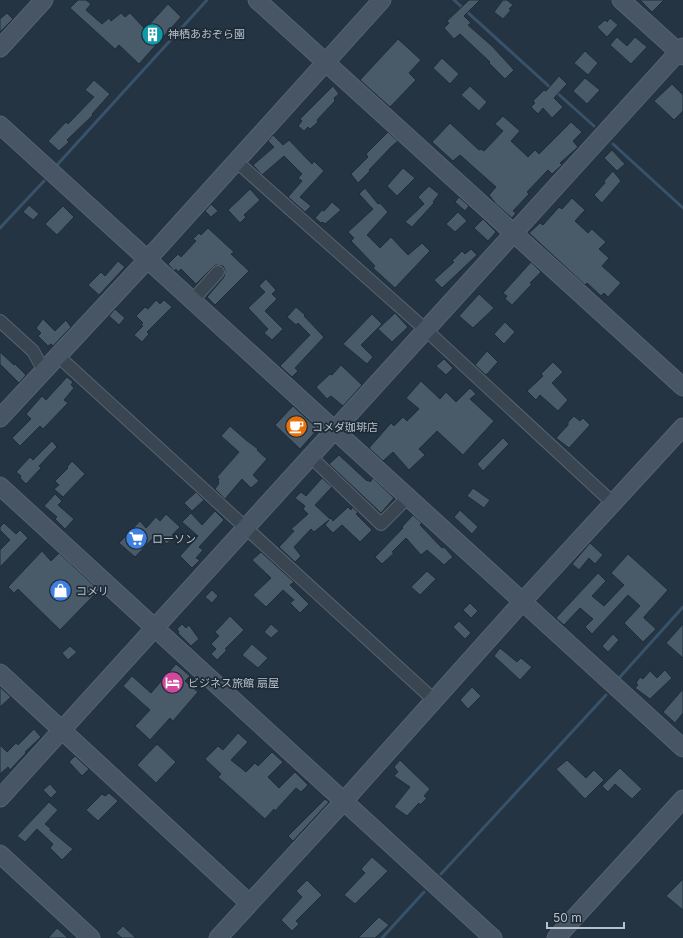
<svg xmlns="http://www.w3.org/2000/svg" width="683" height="938" font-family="Inter,'Noto Sans JP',sans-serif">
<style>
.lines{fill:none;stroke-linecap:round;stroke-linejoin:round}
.stream{stroke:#38526a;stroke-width:3}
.building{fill:#495a69;stroke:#202d39}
.street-casing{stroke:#57646f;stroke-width:14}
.secondary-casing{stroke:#57646f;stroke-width:19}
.street{stroke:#394652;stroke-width:12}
.secondary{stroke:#475565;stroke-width:17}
.labels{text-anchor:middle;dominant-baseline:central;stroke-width:3.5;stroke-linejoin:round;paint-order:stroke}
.poi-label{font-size:11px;fill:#b6c1cc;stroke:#1e2b37;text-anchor:start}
</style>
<rect width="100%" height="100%" fill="#253442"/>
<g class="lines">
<path class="stream" d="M454,0L552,89
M556,92L594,126
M613,144L683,208
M57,165L207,0
M0,228L44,181
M620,677L683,607
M441,874L606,695
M382,938L424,892"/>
</g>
<path class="building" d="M78,0H86L91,4L86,10L102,24L109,18L111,21L121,13L125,17L130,13L145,29L168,4L181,17L139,64L119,45L115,49L70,8Z
M469,0H480L464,16L471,23L468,25L492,46L514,70L505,79L489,63L490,62L460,34L454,39L444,28L449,23L447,21Z
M503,0H507L513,5L509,9L511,10L503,19L494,12Z
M640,0H664L652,12Z
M7,13L13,19L0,32V19Z
M610,18L618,25L607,37L597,27L605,20L607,22Z
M617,37L627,46L635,37L647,47L631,64L610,45Z
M398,39L421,60L409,73L416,80L390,107L360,80Z
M585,51L598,63L588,75L574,63Z
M442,58L459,74L450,84L433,68Z
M559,76L567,84L554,98L563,107L552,118L543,108L538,114L531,107L535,103L533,101L544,90L546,91Z
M585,78L600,90L587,104L573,91Z
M94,80L110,94L92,114L93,115L67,140L69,142L59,151L48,141L66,122L68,124L94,97L85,90Z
M672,84L683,95V111L674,120L654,101Z
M333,86L339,94L334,98L335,101L317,120L318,122L310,129L308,127L304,131L298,126L302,121L300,119Z
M470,86L487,102L479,111L461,95Z
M503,116L520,131L511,141L528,157L535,150L539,154L571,122L582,132L573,141L578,147L560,163L562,165L552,174L548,170L527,192L529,194L513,211L516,213L512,218L496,204L489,195L496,187L460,155L453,161L432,142L450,123L479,150L481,149L484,151L503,131L495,124Z
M388,132L398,141L391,147L369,170L370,171L358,183L351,174L368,157L366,154Z
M273,135L283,145L289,140L312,164L314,161L324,171L300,197L311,206L305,212L288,197L302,181L298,178L302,174L284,156L262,175L253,165L274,147L268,141Z
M612,150L625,164L617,171L604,158Z
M403,168L415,178L397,196L387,186Z
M613,171L621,181L602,203L594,195L605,183L604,181Z
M429,186L439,194L433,202L434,203L412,227L405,222L424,204L418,197Z
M365,188L378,204L380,203L388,212L367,235L380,248L391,237L408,255L422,243L430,251L395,288L373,268L375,266L351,241L354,238L348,232L373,209L359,194Z
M250,189L260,200L244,215L246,217L240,223L228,210Z
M459,197L469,206L465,211L455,202Z
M572,198L585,210L575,221L588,233L592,229L606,242L599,249L609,258L602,266L621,283L608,297L604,293L601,296L587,283L585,285L529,233L540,223L543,225L559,207L562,209Z
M332,202L341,210L325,224L323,222L321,223L315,218L322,210L324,211Z
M211,204L218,211L211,217L205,211Z
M29,205L39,214L33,220L23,212Z
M63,206L74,217L57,235L45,224Z
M458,212L467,221L455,232L446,224Z
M483,219L496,232L488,241L474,228Z
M208,228L234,252L231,254L249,271L215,305L207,297L224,277L225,270L223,266L216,265L213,267L196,284L181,269L178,272L176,269L174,271L168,264L178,254L181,257L196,241L193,239L199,233L201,235Z
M471,249L477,255L442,288L434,280L454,262L452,261L462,251L465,254Z
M118,261L125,267L99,295L88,285L101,272L105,276Z
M531,262L541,272L530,283L532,284L512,305L505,299L507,296L503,293Z
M266,279L276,290L272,294L277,299L265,311L283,329L272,340L264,333L268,329L248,308L265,292L259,286Z
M479,294L494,308L473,328L459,316Z
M156,300L160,304L164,300L172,307L147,332L149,334L142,342L134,335L143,326L141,325L143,323L136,316L145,307L148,309Z
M296,307L305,315L304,316L324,337L295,368L298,371L292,377L280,366L310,335L298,323L296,325L287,317Z
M115,309L125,318L119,325L109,316Z
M395,313L408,327L392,342L378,329Z
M372,314L382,324L361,345L373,357L367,364L343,344Z
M43,319L55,331L66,320L71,327L53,346L51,344L48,346L38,336L41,333L36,328Z
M505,322L515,332L504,344L494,334Z
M487,351L498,362L486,375L475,365Z
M0,352L14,365L15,364L26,375L19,383L0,364Z
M444,359L453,368L446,375L436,366Z
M553,362L563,372L552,383L568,400L558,411L540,395L536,400L527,391L543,376L541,374Z
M341,365L362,385L343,406L331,396L327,399L316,387L330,374L332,375Z
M67,377L73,382L71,385L74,388L64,400L68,403L43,429L40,426L20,446L12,438L31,419L26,414L42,396L46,400Z
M421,381L440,399L446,392L456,402L470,388L476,394L470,399L494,421L463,455L437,431L419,449L425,455L409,470L393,452L383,461L369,448L391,423L394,426L403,417L407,421L419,409L406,398Z
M293,406L318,429L300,449L275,425Z
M574,416L580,421L583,418L590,425L569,448L556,438L568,425V422Z
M230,426L246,440L258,449L257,450L267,459L253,475L259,481L251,488L242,479L225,499L215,489L219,483L218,482L219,479L217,477L239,452L221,436Z
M503,438L509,444L483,471L477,464Z
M52,441L57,447L39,466L41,468L26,484L20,478L21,476L16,472L30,457L33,460Z
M339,455L367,481L368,480L370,482L373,478L394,498L381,513L329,464Z
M72,461L85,474L63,497L54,489L59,485L55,481L68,468L67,467Z
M322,478L332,487L315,505L330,519L331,518L333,521L348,507L351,510L352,507L358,512L356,514L372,530L360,542L342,525L333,533L325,525L329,520L314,532L311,529L294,547L301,556L295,562L279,547L294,531L291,529L308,514L303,509L305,506L295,498L301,492L306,496Z
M473,488L490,500L484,508L467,496Z
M196,492L204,500L192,511L184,503Z
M55,494L62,501L58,505L74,519L65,529L55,519L57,517L44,506Z
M460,510L478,527L472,534L454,517Z
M215,511L224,520L199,547L203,550L196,558L200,560L192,568L180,556L198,536L182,522L191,513L202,525Z
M166,514L180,527L172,535L174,536L167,544L157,534L135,557L119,543L140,521L146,528L156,517L160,521Z
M413,515L422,523L420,525L442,548L444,547L453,557L444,565L427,550L421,555L406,538L392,552L394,553L382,564L375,557L403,528L402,527Z
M4,523L16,534L20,530L28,538L0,567V550L10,540L0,530V527Z
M590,543L603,555L595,564L589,558L579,570L572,564Z
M42,551L51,561L59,553L99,590L60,630L18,589L14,593L8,587Z
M261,552L294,582L290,585L309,604L300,613L290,603L294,600L283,590L266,607L253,595L271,578L252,560Z
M628,554L668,590L644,617V618L656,629L643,642L624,623L640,606L628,595L592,634L585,627L593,619L580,608L564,625L556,618L598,573L606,581L592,596L604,606L624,585L611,573Z
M427,571L436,579L420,595L411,587Z
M212,590L218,596L212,603L205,597Z
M470,603L478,611L471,618L463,610Z
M230,616L244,630L225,649L227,650L217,660L211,654L216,649L211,644L219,636L215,632Z
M459,621L471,633L465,639L453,627Z
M182,624L186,628L189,625L199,639L191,646L178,633L179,632L177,629Z
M271,624L279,631L271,638L264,632Z
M683,624V658L666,643Z
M613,634L619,640L608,652L602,646Z
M252,644L268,658L258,668L242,655Z
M70,646L77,652L68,660L62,653Z
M500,648L517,662L521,658L532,667L520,680L494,656Z
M176,664L190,676L185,681L198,692L173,721L170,718L150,740L135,726L150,710L123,686L132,676L151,693Z
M665,670L672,678L650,699L635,688L638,685L636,683L640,677L643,679L650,671L657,678Z
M0,687L11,697L0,707Z
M472,687L481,696L468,709L460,700Z
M683,689V713L675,723L663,712Z
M34,729L41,737L25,752L26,753L10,770L8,767L0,774V745L7,752L16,743L18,745Z
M238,733L248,742L231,760L246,772L255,763L258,766L272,752L283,762L268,777L279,788L295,772L308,785L301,792L296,788L275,811L274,809L265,819L218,777L221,774L205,759L218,746L223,750Z
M157,744L176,762L156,783L137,765Z
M75,756L89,769L82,776L69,762Z
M400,760L430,789L424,796L427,798L420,805L419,803L407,816L394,807L410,787L394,776L398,772L394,767Z
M567,760L586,778L594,770L604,780L585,799L556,769Z
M620,768L642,789L632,799L615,784L608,792L602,786Z
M50,784L57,792L51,798L43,790Z
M109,793L118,801L98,821L86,810L102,794L105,796Z
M325,799L329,802L293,841L288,836Z
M49,802L58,810L45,824L51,829L50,830L73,849L62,860L50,848L53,844L37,829L25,842L17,836Z
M372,857L388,871L355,904L344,895L365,873L361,869Z
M683,879V910L666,896Z
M307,880L322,895L296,921L299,924L292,931L281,920L302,897L296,891Z
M379,917L389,925L375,938H358Z
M123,926L136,938H122L116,933Z
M57,928L68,938H48Z"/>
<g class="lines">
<defs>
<path id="street" d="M236,161L426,330L614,504
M192,301L218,272
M0,321L33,351L44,371
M58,356L434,700
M311,457L381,524L408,497"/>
<path id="secondary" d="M257,0L683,387
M621,0L683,56
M0,48L44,0
M0,125L683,748
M0,418L147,260L382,0
M0,486C165,636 328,788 493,938
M0,673L249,903
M0,798L683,47
M0,854L91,938
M218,938L343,802L523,601L683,427
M556,938L683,799"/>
</defs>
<use href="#street" class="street-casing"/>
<use href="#secondary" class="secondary-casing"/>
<use href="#street" class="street"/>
<use href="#secondary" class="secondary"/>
</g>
<defs>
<symbol id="building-disc" viewBox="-11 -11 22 22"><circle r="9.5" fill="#0f9aa8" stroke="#1e2b37"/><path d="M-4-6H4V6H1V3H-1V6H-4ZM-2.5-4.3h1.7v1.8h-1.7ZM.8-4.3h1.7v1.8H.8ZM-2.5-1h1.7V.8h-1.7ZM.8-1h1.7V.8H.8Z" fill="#fff"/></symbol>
<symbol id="cafe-disc" viewBox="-11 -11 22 22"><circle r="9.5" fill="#e8710a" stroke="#1e2b37"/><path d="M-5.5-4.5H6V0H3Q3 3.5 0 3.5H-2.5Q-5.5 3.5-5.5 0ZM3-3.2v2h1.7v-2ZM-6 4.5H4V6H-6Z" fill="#fff"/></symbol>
<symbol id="supermarket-disc" viewBox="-11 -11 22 22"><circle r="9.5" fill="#3f7fe0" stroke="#1e2b37"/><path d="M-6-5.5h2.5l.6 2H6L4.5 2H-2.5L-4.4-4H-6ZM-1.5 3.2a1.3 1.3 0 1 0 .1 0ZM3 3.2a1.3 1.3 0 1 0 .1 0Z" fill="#fff"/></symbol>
<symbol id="shop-disc" viewBox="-11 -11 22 22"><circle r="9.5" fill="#3f7fe0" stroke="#1e2b37"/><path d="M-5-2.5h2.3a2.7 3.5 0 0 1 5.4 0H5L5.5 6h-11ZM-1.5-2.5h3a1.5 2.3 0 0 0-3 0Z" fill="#fff"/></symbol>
<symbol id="hotel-disc" viewBox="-11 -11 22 22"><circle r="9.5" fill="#d1479c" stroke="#1e2b37"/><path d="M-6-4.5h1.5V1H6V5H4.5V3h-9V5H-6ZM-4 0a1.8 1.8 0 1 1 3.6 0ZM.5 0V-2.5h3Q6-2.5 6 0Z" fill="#fff"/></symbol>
</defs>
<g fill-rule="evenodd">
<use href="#building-disc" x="140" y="22" width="25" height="25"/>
<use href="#cafe-disc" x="284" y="414" width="25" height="25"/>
<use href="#supermarket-disc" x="124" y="526" width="25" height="25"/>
<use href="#shop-disc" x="48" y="578" width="25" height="25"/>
<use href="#hotel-disc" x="160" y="670" width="25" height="25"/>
</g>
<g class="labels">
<g class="poi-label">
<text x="168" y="34">神栖あおぞら園</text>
<text x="312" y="427">コメダ珈琲店</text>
<text x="152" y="539">ローソン</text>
<text x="76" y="591">コメリ</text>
<text x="188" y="683">ビジネス旅館 扇屋</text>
</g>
</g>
<path d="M547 922v6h77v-6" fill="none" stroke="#b6c1cc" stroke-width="2"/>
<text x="553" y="922" font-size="12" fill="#b6c1cc" stroke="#1e2b37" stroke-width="3" paint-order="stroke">50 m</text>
</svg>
